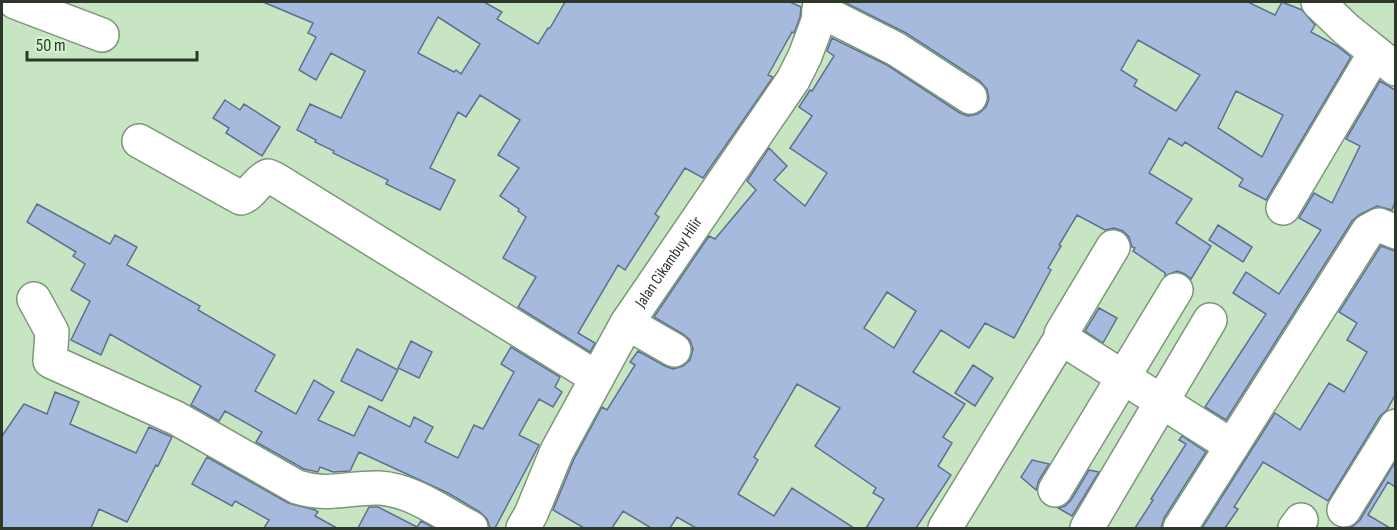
<svg xmlns="http://www.w3.org/2000/svg" width="1397" height="530" font-family="'Sofia Sans Condensed',sans-serif">
<style>
.building{fill:#a6badd;stroke:#5d7090;stroke-width:1.5;fill-rule:evenodd}
.lines{fill:none;stroke-linecap:round;stroke-linejoin:round}
.minor-casing{stroke:#7c9778;stroke-width:36}
.minor{stroke:#fff;stroke-width:33}
.labels{text-anchor:middle;dominant-baseline:central;stroke-width:4.5;stroke-linejoin:round;paint-order:stroke}
.street-label{font-size:16px;fill:#2d382b;stroke:#d4f2cf}
</style>
<rect width="100%" height="100%" fill="#c7e4c3"/>
<path class="building" d="M263,2H484L502,12L497,19L538,44L548,28H550L565,2H790L801,7L800,17L794,33L792,32L768,75L773,77L703,178L685,168L655,214L659,217L625,270L618,265L578,333L595,343L590,352L518,307L536,277L503,258L526,217L518,211L519,209L500,196L519,168L498,155L520,120L480,95L466,117L458,112L430,168L455,180L440,210L386,184L388,180L333,153L334,151L315,142L316,140L297,130L310,104L341,118L365,71L331,53L316,80L299,70L316,37L308,33L313,23ZM438,17L480,44L461,74L456,70L454,72L418,53Z
M844,2H1248L1275,15L1282,2L1302,10L1315,25L1311,32L1337,46L1351,57L1266,200L1239,186L1243,179L1185,142L1182,146L1169,138L1149,173L1192,199L1176,223L1211,246L1191,279L1185,274L1177,271L1165,276V273L1133,251L1135,248L1132,247L1129,237L1123,231L1114,228L1105,230L1077,215L1059,245L1061,246L1048,268L1051,270L1014,338L985,323L969,348L941,330L913,372L965,404L943,437L952,443L938,466L951,475L916,528H866L884,499L873,493L876,488L815,446L840,408L797,384L754,457L758,460L738,494L774,516L792,488L854,528H696L677,517L670,528H651L623,511L612,528H584L553,510L574,459L602,407L607,410L635,365L630,362L638,351L665,366L673,369L683,366L690,360L693,349L690,340L683,334L654,317L709,236L715,239L756,190L747,181L769,148L787,166L774,180L805,206L827,173L790,148L812,116L799,107L810,90L812,91L834,56L827,51L832,38L887,65L960,113L968,116L978,114L986,107L989,99L987,89L980,81L906,33ZM1138,40L1200,75L1176,111L1134,86L1137,80L1121,70ZM1236,91L1283,115L1262,157L1218,128ZM887,292L916,311L894,348L864,328Z
M1380,81L1395,90V202L1392,210L1377,206L1359,215L1352,221L1226,420L1205,407L1266,314L1233,293L1246,272L1279,294L1321,230L1299,218L1314,193L1332,203L1360,146L1346,139Z
M225,100L240,110L244,104L280,127L262,156L226,133L229,128L213,118Z
M37,204L110,244L115,235L137,247L127,265L200,306L198,310L275,355L255,391L296,414L314,380L334,392L318,420L354,436L369,406L410,427L414,417L433,427L425,442L458,458L474,425L483,429L514,372L501,364L511,347L560,377L555,387L562,392L553,407L539,399L519,435L539,445L495,528H490L487,519L480,512L448,493L359,452L350,471L333,472L320,467L318,472L304,469L256,442L262,432L225,411L219,421L191,405L201,386L110,334L101,355L71,340L90,301L71,290L85,264L73,256L76,252L27,222Z
M1218,225L1252,247L1243,262L1209,240Z
M1381,246L1395,251V395L1387,410L1380,416L1328,501L1263,462L1234,507L1238,509L1225,528H1202L1275,413L1300,430L1329,383L1344,392L1367,352L1347,340L1357,323L1339,312Z
M1099,308L1117,318L1103,343L1085,331Z
M411,341L432,352L419,378L398,368Z
M357,349L398,370L382,401L341,381Z
M973,365L993,378L975,406L955,393Z
M55,392L79,402L70,424L136,453L149,427L172,437L158,466L156,465L127,522L99,509L91,528H2V436L24,404L47,414Z
M1182,436L1206,452L1164,518L1161,528H1135L1153,500L1151,499L1186,444L1179,440Z
M207,457L288,503L315,510L318,512L315,516L337,528H264L269,520L235,501L232,506L192,484Z
M1032,460L1049,464L1039,480L1036,490L1021,477Z
M1395,462V487L1388,482L1368,515L1390,528H1345L1353,526L1360,520Z
M1089,470L1099,472L1072,516L1060,509L1058,508L1065,506L1071,500Z
M369,507H378L417,527L421,521L434,528H358Z"/>
<g class="lines">
<defs>
<g id="minor">
<path d="M15,2L102,35"/>
<path d="M1318,2L1346,29L1396,69"/>
<path d="M819,10L896,49L970,97"/>
<path d="M139,141L241,198C253,194 257,180 268,176L275,179L597,378"/>
<path d="M1283,208L1375,53"/>
<path d="M34,299L52,332L50,361L176,418L297,487C328,497 349,487 379,488C413,490 442,513 471,528"/>
<path d="M627,323L674,350"/>
<path d="M1061,338L1232,446"/>
<path d="M1055,490L1176,290"/>
<path d="M1344,510L1396,426"/>
<path id="s1" d="M523,528L531,514L557,451L627,323L793,80L805,56L818,21L820,2"/>
<path d="M945,528L1061,338V334L1113,247"/>
<path d="M1087,528L1210,320"/>
<path d="M1180,528L1368,231L1379,225L1396,232"/>
<path d="M1295,528L1301,520"/>
</g>
</defs>
<use href="#minor" class="minor-casing"/>
<use href="#minor" class="minor"/>
</g>
<g class="labels">
<g class="street-label">
<text stroke="none"><textPath href="#s1" startOffset="304">Jalan Cikambuy Hilir</textPath></text>
</g>
</g>
<rect width="1397" height="530" fill="none" stroke="#2d382b" stroke-width="6"/>
<path d="M27 51v9h170v-9" fill="none" stroke="#2d382b" stroke-width="3"/>
<text x="36" y="51" font-size="18" fill="#2d382b" stroke="#d4f2cf" stroke-width="4.5" paint-order="stroke">50 m</text>
</svg>
